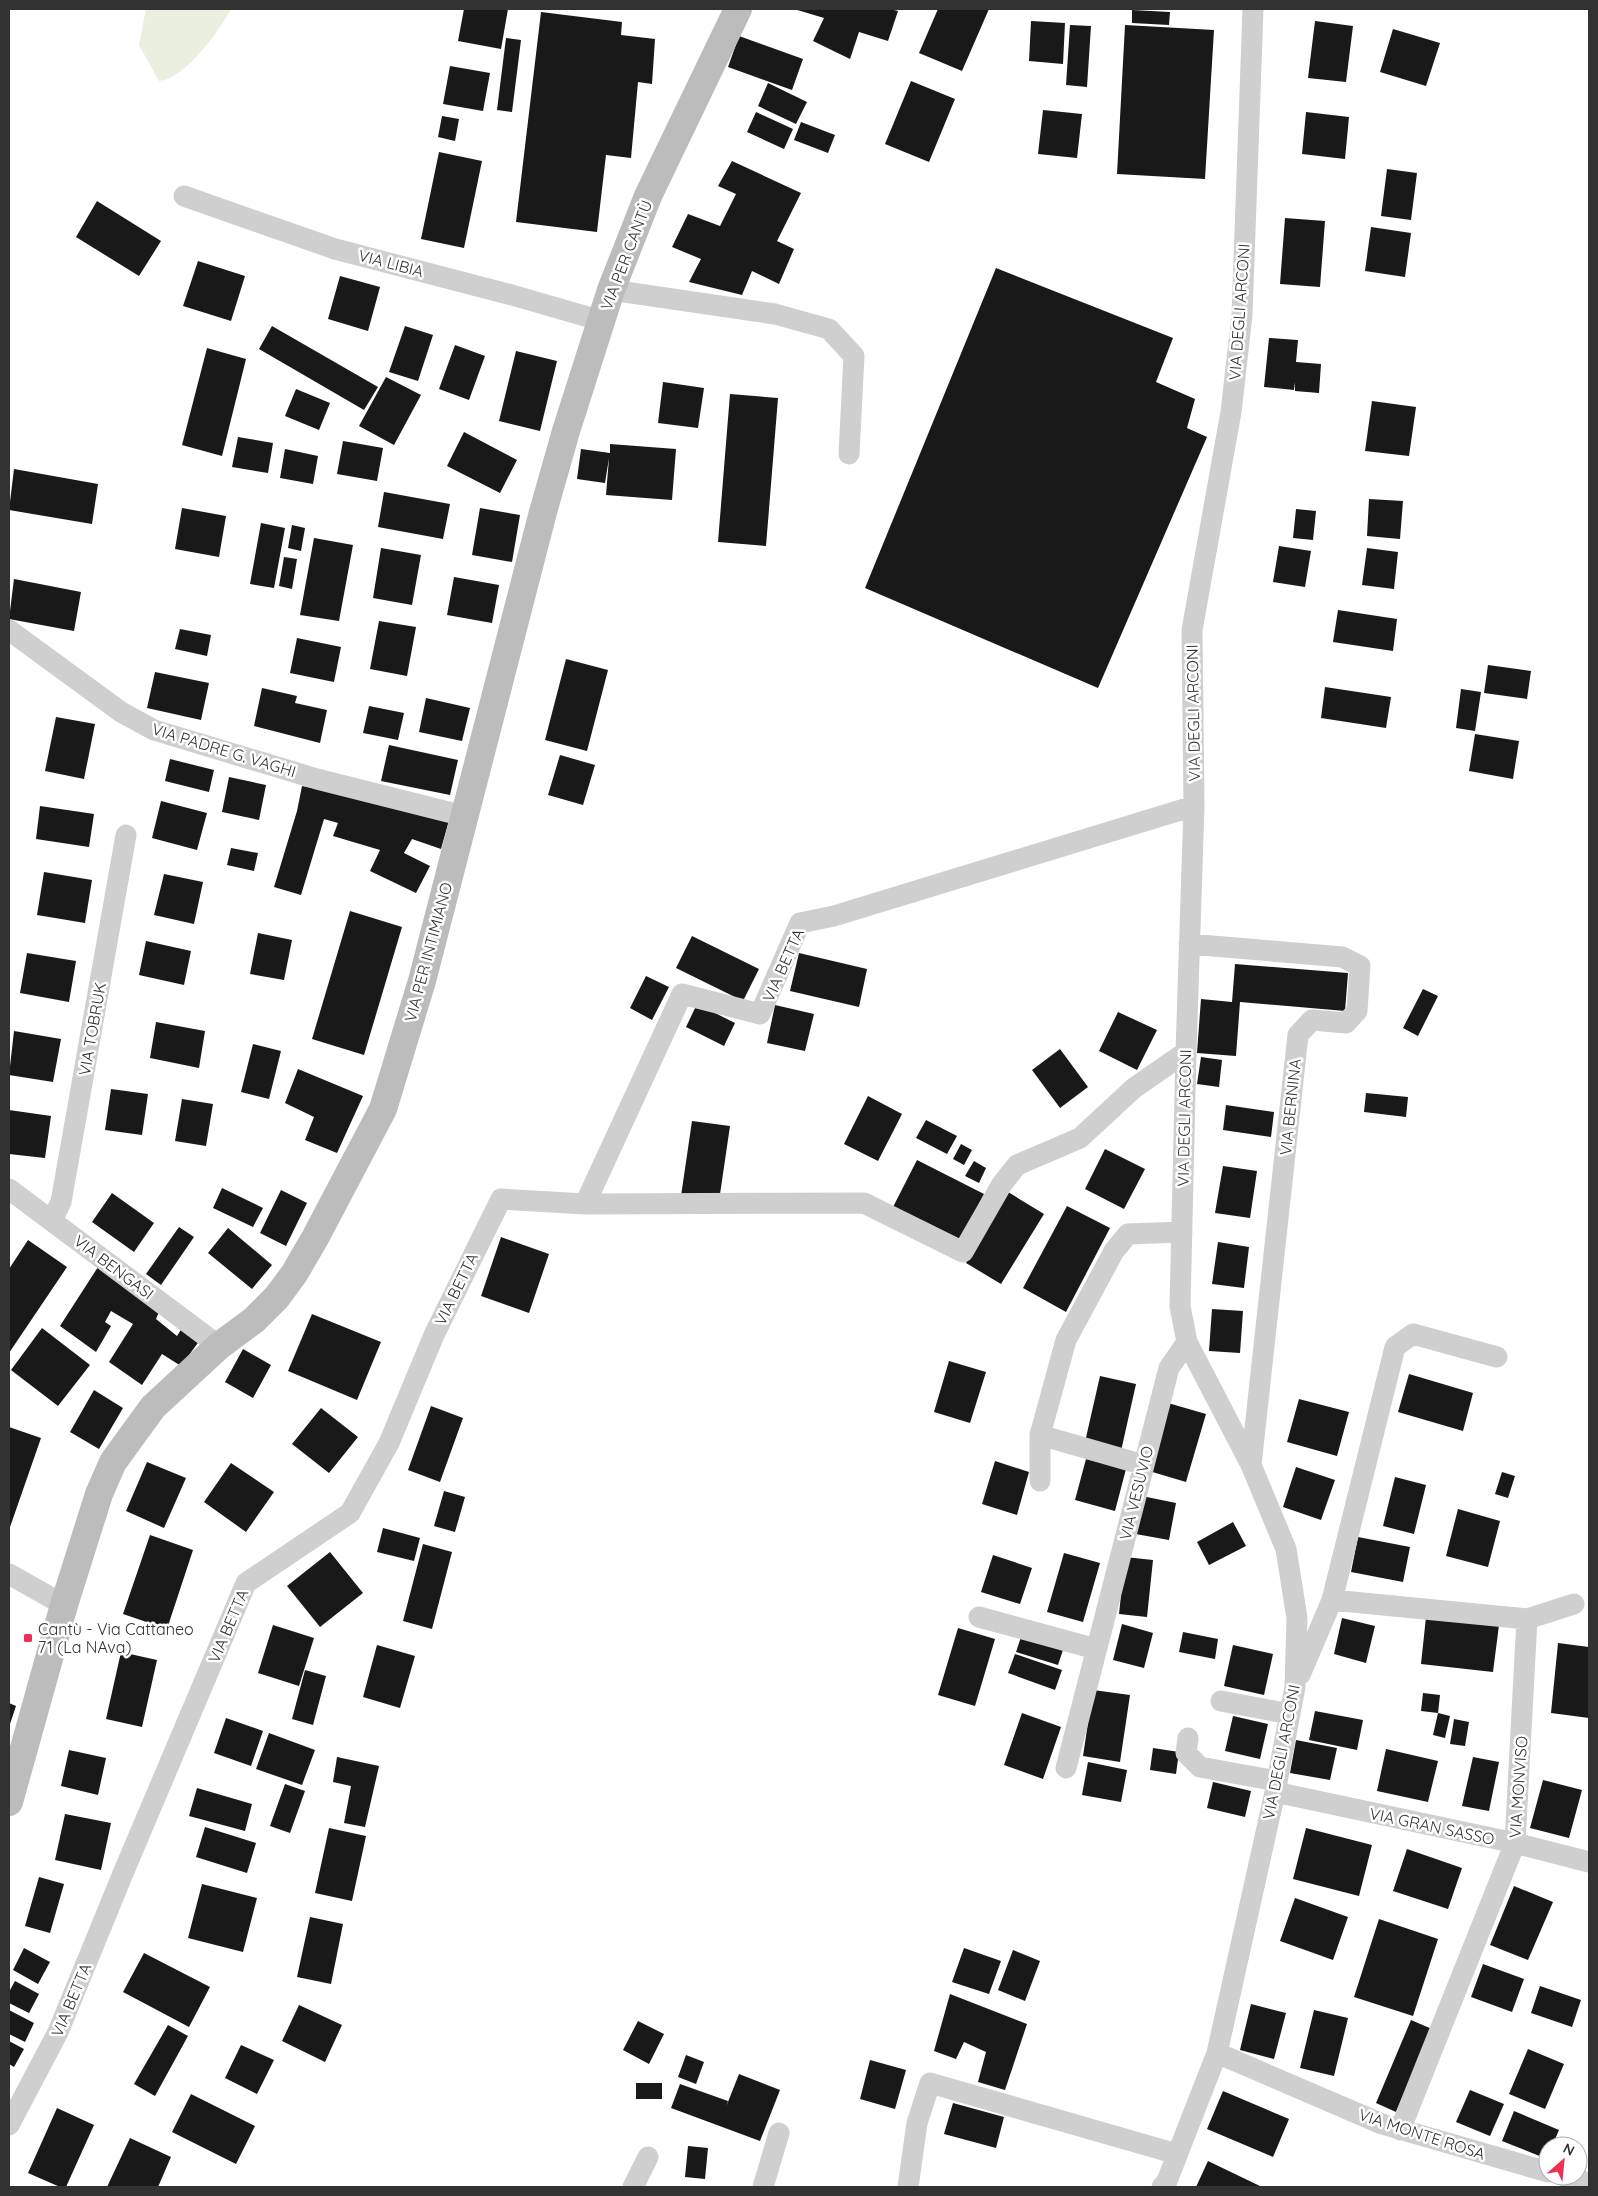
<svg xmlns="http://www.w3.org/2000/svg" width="1598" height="2196" font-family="Quicksand,sans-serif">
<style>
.green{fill:#eaefe0}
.building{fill:#191919}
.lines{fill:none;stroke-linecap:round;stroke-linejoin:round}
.street{stroke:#cfcfcf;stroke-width:21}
.secondary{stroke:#bcbcbc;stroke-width:28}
.poi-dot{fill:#ed3054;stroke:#fff;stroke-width:2}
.labels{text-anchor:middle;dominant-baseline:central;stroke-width:5;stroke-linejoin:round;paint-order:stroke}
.street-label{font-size:16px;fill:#323232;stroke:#fff}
.poi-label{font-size:16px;fill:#323232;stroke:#fff;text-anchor:start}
</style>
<rect width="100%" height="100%" fill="#fff"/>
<path class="green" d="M146,9H231C219,31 185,79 159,81L139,45Z"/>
<path class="building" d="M464,9H508L501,49L458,41Z
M794,9H890L898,11L888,41L859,32L850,59L813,41L824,18Z
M938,9H989L962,71L919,53Z
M1132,10L1170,12L1169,25L1132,23Z
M541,12L622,22L621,35L655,39L652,84L638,82L631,158L606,155L597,232L516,222Z
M1031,21L1065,23L1063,64L1029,61Z
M1315,21L1353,26L1346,82L1308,78Z
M1070,25L1091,26L1087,87L1066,85Z
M1125,25L1214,30L1205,179L1117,174Z
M1393,29L1440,43L1426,86L1380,72Z
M739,36L803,59L792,90L728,67Z
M506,38L521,40L512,112L497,110Z
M450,66L490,73L483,111L443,104Z
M911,81L955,99L929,162L885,144Z
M768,83L807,102L796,124L758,106Z
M1043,110L1082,114L1077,158L1038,154Z
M756,112L793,129L784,149L747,132Z
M1306,112L1349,117L1345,159L1302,154Z
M442,116L459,119L455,141L438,137Z
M801,122L835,135L828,153L794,140Z
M439,152L482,161L464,248L421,239Z
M732,161L801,193L777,241L794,249L779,284L752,271L742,295L689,282L701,259L672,247L688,214L720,226L736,194L718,186Z
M1387,169L1417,173L1411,220L1381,216Z
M97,201L161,241L139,276L76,237Z
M1285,218L1325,221L1320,287L1280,284Z
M1371,227L1411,233L1405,277L1365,271Z
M198,261L245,276L231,321L183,306Z
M996,268L1173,338L1156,382L1195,399L1187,428L1207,437L1098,688L865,588Z
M340,276L380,287L368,331L328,319Z
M272,326L378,387L364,410L259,349Z
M405,326L433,335L418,381L389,372Z
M1269,338L1298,340L1296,362L1321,364L1319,393L1295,391V382L1294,390L1264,387Z
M455,345L485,356L469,400L439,389Z
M207,348L246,359L222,456L182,445Z
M516,351L557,361L540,431L499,421Z
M386,377L421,395L394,445L359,426Z
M663,382L704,388L698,428L658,423Z
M296,389L330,403L319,430L285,416Z
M730,394L778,398L766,546L718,542Z
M1372,401L1416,407L1409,456L1365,451Z
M464,432L517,460L500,493L447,466Z
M238,437L273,443L268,473L232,467Z
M343,441L383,448L377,481L337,474Z
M610,444L676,449L672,500L606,495L609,458L605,483L577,479L581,449L610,453Z
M285,449L318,456L313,484L280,478Z
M14,469L98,484L92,524L9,510Z
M384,492L450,504L443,539L378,527Z
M1369,499L1403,501L1400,539L1367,536Z
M182,508L226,516L219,557L175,549Z
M480,508L520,515L512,562L472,555Z
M1296,509L1316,511L1313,540L1293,538Z
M261,523L285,528L274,588L250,584Z
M292,525L305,528L301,551L288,548Z
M314,538L353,545L339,621L300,615Z
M1279,546L1311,551L1305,587L1273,582Z
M381,548L421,555L412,605L373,598Z
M1367,548L1398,552L1394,589L1362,585Z
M284,557L297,559L292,589L279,586Z
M454,577L499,585L492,623L447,615Z
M14,579L81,592L74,631L9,619Z
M1338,610L1397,619L1393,651L1333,642Z
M379,621L416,627L407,676L370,669Z
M180,629L211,635L207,656L175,649Z
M297,638L341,647L334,682L290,673Z
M566,659L608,670L587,751L545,740Z
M1488,665L1531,671L1527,699L1484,693Z
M155,672L209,683L201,720L147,708Z
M1325,687L1391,697L1386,728L1321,718Z
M262,688L297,696L295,703L327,710L320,743L254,726Z
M1461,689L1481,692L1475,731L1456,728Z
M426,698L470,708L462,741L419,732Z
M369,706L404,713L398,740L363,733Z
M56,717L95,724L84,779L45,771Z
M1475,734L1519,741L1513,779L1469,771Z
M389,745L458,760L450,795L381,781Z
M560,755L595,765L583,805L548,795Z
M170,759L214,770L209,792L165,781Z
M229,777L266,785L259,820L222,812Z
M302,786L450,817L441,849L412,839L404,853L430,866L416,893L370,871L380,850L333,836L338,823L324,819L301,895L274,887L297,811Z
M161,801L207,813L197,850L152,838Z
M40,806L94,814L89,847L36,839Z
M231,848L258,853L254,871L227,865Z
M44,872L92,880L85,923L37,915Z
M164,874L203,882L194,924L154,915Z
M350,911L402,927L364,1055L312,1039Z
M258,933L292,940L284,980L250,974Z
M692,936L759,969L743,1001L676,968Z
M146,941L191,951L184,985L139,975Z
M27,953L76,961L69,1002L20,993Z
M799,953L867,969L859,1007L790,991Z
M1235,964L1348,973L1345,1011L1240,1002L1236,1056L1197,1053L1201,999L1232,1002Z
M646,976L669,987L652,1020L630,1008Z
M1423,989L1438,996L1418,1036L1403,1028Z
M697,1004L735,1023L724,1046L686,1027Z
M775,1005L814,1014L805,1051L767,1043Z
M1118,1012L1157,1030L1137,1070L1099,1051Z
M156,1022L205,1031L199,1068L150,1058Z
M14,1031L61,1039L53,1082L9,1075Z
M253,1044L281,1051L269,1099L241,1092Z
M1060,1049L1088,1087L1060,1108L1032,1070Z
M1201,1057L1222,1060L1219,1087L1197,1084Z
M298,1069L363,1096L337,1153L305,1140L314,1117L285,1103Z
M111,1089L148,1094L142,1135L105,1130Z
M1366,1093L1408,1097L1406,1117L1364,1112Z
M868,1096L902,1114L878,1161L844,1144Z
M182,1099L213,1104L206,1146L175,1141Z
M1226,1105L1274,1112L1271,1137L1223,1130Z
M9,1110L51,1116L45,1158L9,1154Z
M926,1120L957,1136L947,1154L916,1138Z
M692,1121L730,1126L719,1201L681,1196Z
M961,1144L972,1150L964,1165L953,1159Z
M1105,1149L1145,1169L1124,1209L1085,1189Z
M917,1160L984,1194L960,1241L893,1207Z
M974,1161L986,1168L979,1183L965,1176Z
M1223,1166L1257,1171L1250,1218L1215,1213Z
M222,1188L263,1208L253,1227L213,1208Z
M281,1190L307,1203L286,1246L260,1233Z
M1008,1192L1044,1214L1001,1284L966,1263Z
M112,1193L154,1223L134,1252L92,1222Z
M1067,1206L1110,1228L1066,1312L1023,1288Z
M179,1227L194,1237L161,1285L146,1274Z
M228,1228L272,1265L252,1289L208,1253Z
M501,1237L549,1254L529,1313L481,1296Z
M28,1240L67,1267L9,1353V1269Z
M1218,1242L1249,1247L1244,1288L1212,1284Z
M98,1267L159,1312L156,1319L177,1336L182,1328L200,1340L181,1366L162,1354L142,1385L109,1362L133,1324L111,1311L105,1322L111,1326L96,1352L60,1326Z
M1212,1309L1243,1311L1240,1353L1209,1351Z
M312,1314L381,1342L357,1400L288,1371Z
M42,1328L90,1365L58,1406L11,1370Z
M243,1349L271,1365L253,1398L225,1382Z
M949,1361L986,1372L970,1423L934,1412Z
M1409,1374L1473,1393L1463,1431L1398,1412Z
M1100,1376L1136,1384L1121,1451L1085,1442Z
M94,1390L123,1408L99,1449L70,1432Z
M1299,1399L1349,1412L1337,1456L1287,1442Z
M1168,1403L1206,1414L1186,1482L1149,1471Z
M431,1406L463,1418L440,1482L408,1470Z
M321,1408L358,1437L329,1473L292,1444Z
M9,1427L41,1438L9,1530Z
M1086,1459L1126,1469L1115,1511L1075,1500Z
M995,1461L1029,1472L1017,1515L982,1504Z
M147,1462L186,1478L164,1528L126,1511Z
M231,1463L274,1492L246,1532L204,1502Z
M1296,1467L1335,1480L1321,1520L1283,1507Z
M1502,1472L1515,1476L1508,1498L1495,1494Z
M1395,1477L1426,1485L1414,1534L1383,1526Z
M444,1491L465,1497L455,1532L434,1526Z
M1137,1495L1176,1503L1169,1540L1130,1533Z
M1458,1509L1500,1521L1488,1567L1446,1556Z
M1233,1522L1246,1546L1209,1565L1197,1542Z
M383,1528L420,1538L414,1561L377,1552Z
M150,1535L193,1550L167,1629L123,1614Z
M1358,1537L1410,1547L1403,1582L1351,1572Z
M423,1544L452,1552L432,1629L403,1621Z
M330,1552L363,1593L320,1627L287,1586Z
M1064,1553L1100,1563L1083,1622L1047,1612Z
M993,1555L1032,1568L1020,1604L981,1592Z
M1125,1557L1153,1560L1147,1617L1119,1614Z
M1426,1617L1499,1625L1493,1672L1421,1664Z
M1342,1618L1375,1626L1366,1663L1334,1654Z
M1122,1624L1153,1633L1144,1668L1113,1660Z
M273,1625L314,1638L299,1686L258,1673Z
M958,1628L995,1639L975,1706L938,1695Z
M1183,1632L1218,1639L1215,1659L1179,1652Z
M1021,1637L1063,1650L1058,1665L1016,1652Z
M1558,1643L1589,1647V1718L1551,1713Z
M377,1645L415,1656L400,1708L363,1697Z
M1233,1645L1273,1654L1264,1695L1224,1686Z
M121,1652L157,1660L142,1727L106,1719Z
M1015,1654L1062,1670L1055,1690L1008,1673Z
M305,1670L326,1676L313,1725L292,1719Z
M1093,1690L1130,1695L1120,1762L1083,1756Z
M1423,1693L1440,1695L1438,1713L1421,1711Z
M9,1703L16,1706L9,1727Z
M1315,1711L1363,1720L1357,1750L1309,1740Z
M1022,1713L1061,1727L1043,1779L1004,1765Z
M1438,1713L1450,1716L1445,1738L1433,1735Z
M1233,1716L1268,1724L1260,1759L1225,1751Z
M226,1718L263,1731L251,1766L214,1753Z
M1454,1719L1469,1722L1465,1746L1450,1744Z
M269,1733L315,1750L302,1785L256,1769Z
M1296,1740L1337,1748L1330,1780L1290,1773Z
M1153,1748L1179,1752L1176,1774L1150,1770Z
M1386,1749L1438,1761L1428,1802L1377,1791Z
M69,1750L106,1758L98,1795L61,1786Z
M337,1757L379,1766L365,1827L344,1823L351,1786L333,1782Z
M1473,1757L1499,1762L1489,1811L1462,1806Z
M1088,1762L1127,1770L1121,1802L1082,1795Z
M1543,1780L1582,1790L1569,1838L1530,1828Z
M1213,1782L1251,1791L1245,1817L1207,1808Z
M285,1784L305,1791L290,1833L270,1826Z
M197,1788L252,1804L245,1831L189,1816Z
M65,1814L111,1823L101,1870L55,1860Z
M205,1827L256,1843L247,1873L196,1857Z
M329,1828L366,1836L352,1901L315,1893Z
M1306,1828L1372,1845L1359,1896L1293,1879Z
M1407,1849L1462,1868L1448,1909L1393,1891Z
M39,1877L64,1884L50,1933L25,1926Z
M202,1884L257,1898L243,1952L188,1938Z
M1514,1886L1553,1902L1528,1960L1490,1945Z
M1295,1898L1348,1917L1333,1960L1280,1941Z
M310,1917L343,1924L331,1984L297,1977Z
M1379,1919L1438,1939L1413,2016L1354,1997Z
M24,1948L50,1962L38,1984L13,1970Z
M964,1948L1001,1961L989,1994L952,1982Z
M1013,1950L1040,1961L1025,2001L998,1990Z
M144,1953L210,1987L189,2027L123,1992Z
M1483,1964L1524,1979L1512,2012L1471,1997Z
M15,1981L39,1994L29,2013L9,2003V1992Z
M1540,1986L1581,2000L1572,2027L1531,2013Z
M950,1994L1027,2024L1005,2090L978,2082L986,2052L964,2042L956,2059L934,2051Z
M1251,2004L1286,2013L1274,2059L1240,2050Z
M299,2005L342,2025L325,2062L282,2041Z
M9,2010L34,2023L25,2042L9,2034Z
M1314,2010L1348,2018L1334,2076L1300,2068Z
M1411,2020L1432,2029L1396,2112L1376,2103Z
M638,2021L664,2034L649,2064L623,2050Z
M168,2025L188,2036L155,2096L134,2084Z
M9,2041L24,2049L14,2067L9,2064Z
M241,2045L274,2060L257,2094L225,2078Z
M1528,2049L1564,2064L1545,2109L1509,2094Z
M686,2055L704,2062L696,2084L678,2077Z
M870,2060L906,2070L895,2109L860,2099Z
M739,2074L780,2090L760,2141L671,2108L680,2084L728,2101L726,2107Z
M636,2083H662V2099H636Z
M1470,2090L1504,2104L1490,2136L1456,2122Z
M1223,2091L1289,2119L1273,2157L1207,2129Z
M191,2094L255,2126L236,2164L172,2132Z
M953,2103L1004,2117L996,2148L944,2134Z
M57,2108L94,2125L66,2187H60L28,2173Z
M1514,2111L1559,2130L1552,2146H1548L1547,2159L1502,2141Z
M130,2138L171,2157L158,2187H107Z
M688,2146L708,2148L705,2179L685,2177Z
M1208,2161L1262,2187H1196Z"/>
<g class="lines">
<path class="street" d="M184,196L335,249L512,295L602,321
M611,290L775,314L829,329L854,356L849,454
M9,630L121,712L154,730L317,779L464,816
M1189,944L1342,957L1360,966L1357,1011L1346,1023L1312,1020L1298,1035L1251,1465
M9,1189L219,1346
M585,1204L682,994L760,1014L800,923L834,916L1194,806
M52,1220L61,1202L126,835
M1040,1435L1144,1465
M1040,1481V1435L1066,1340L1114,1251L1128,1234L1182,1232
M9,1574L64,1605
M1332,1600L1527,1619L1515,1843L1400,2130
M979,1617L1096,1649
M1527,1619L1574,1604
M1300,1675L1332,1600L1395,1347L1413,1334L1497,1357
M1221,1701L1290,1714
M1188,1738L1186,1753L1200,1767L1277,1781
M1066,1768L1169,1368L1187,1342
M1275,1792L1515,1843L1589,1862
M1217,2053L1382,2124L1548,2172
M9,2125L58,2032L124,1871L246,1583L350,1513L389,1443L434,1335L501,1199L585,1204L864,1203L963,1252L1002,1184L1017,1165L1080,1138L1134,1088L1186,1052
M1564,2176L1589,2183
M633,2187L648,2157
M763,2187L779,2133
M908,2187L917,2123L930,2083L1177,2154
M1162,2187L1167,2181L1217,2053L1275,1792L1295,1687L1297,1618L1286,1549L1251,1465L1187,1342L1180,1306L1186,1052L1194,806L1192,630L1231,412L1242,315L1253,9"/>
<path class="secondary" d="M9,1802L64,1605L99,1494L113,1462L153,1407L219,1346L254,1320L277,1297L294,1274L315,1238L383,1109L422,981L543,512L566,431L611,290L648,196L738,9"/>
</g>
<rect class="poi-dot" x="23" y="1633" width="10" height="10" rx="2.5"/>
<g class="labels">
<g class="street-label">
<text transform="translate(626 255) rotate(-69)">VIA PER CANTÙ</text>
<text transform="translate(391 263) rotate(15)">VIA LIBIA</text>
<text transform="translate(1239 312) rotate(-86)">VIA DEGLI ARCONI</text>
<text transform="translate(1193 713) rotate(-91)">VIA DEGLI ARCONI</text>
<text transform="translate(224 750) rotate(17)">VIA PADRE G. VAGHI</text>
<text transform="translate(428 952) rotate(-75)">VIA PER INTIMIANO</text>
<text transform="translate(783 965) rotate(-66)">VIA BETTA</text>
<text transform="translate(92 1029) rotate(-80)">VIA TOBRUK</text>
<text transform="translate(1290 1107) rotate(-84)">VIA BERNINA</text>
<text transform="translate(1184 1118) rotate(-89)">VIA DEGLI ARCONI</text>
<text transform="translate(114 1267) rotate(37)">VIA BENGASI</text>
<text transform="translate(456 1289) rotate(-64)">VIA BETTA</text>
<text transform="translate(1136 1493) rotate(-76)">VIA VESUVIO</text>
<text transform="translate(228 1626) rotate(-67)">VIA BETTA</text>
<text transform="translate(1281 1752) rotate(-79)">VIA DEGLI ARCONI</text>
<text transform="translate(1518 1787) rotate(-86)">VIA MONVISO</text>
<text transform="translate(1432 1826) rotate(12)">VIA GRAN SASSO</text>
<text transform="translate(71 2000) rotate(-67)">VIA BETTA</text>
<text transform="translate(1422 2134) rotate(18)">VIA MONTE ROSA</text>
</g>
<g class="poi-label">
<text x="38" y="1629">Cantù - Via Cattaneo<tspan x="38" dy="18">71 (La NAva)</tspan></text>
</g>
</g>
<rect width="1598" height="2196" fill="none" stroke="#323232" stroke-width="20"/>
<g transform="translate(1563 2161) rotate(27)"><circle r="24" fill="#ffffff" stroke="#adadad"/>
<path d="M0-4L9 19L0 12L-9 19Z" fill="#ed3054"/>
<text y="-8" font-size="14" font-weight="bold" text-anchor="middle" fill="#323232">N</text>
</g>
</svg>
